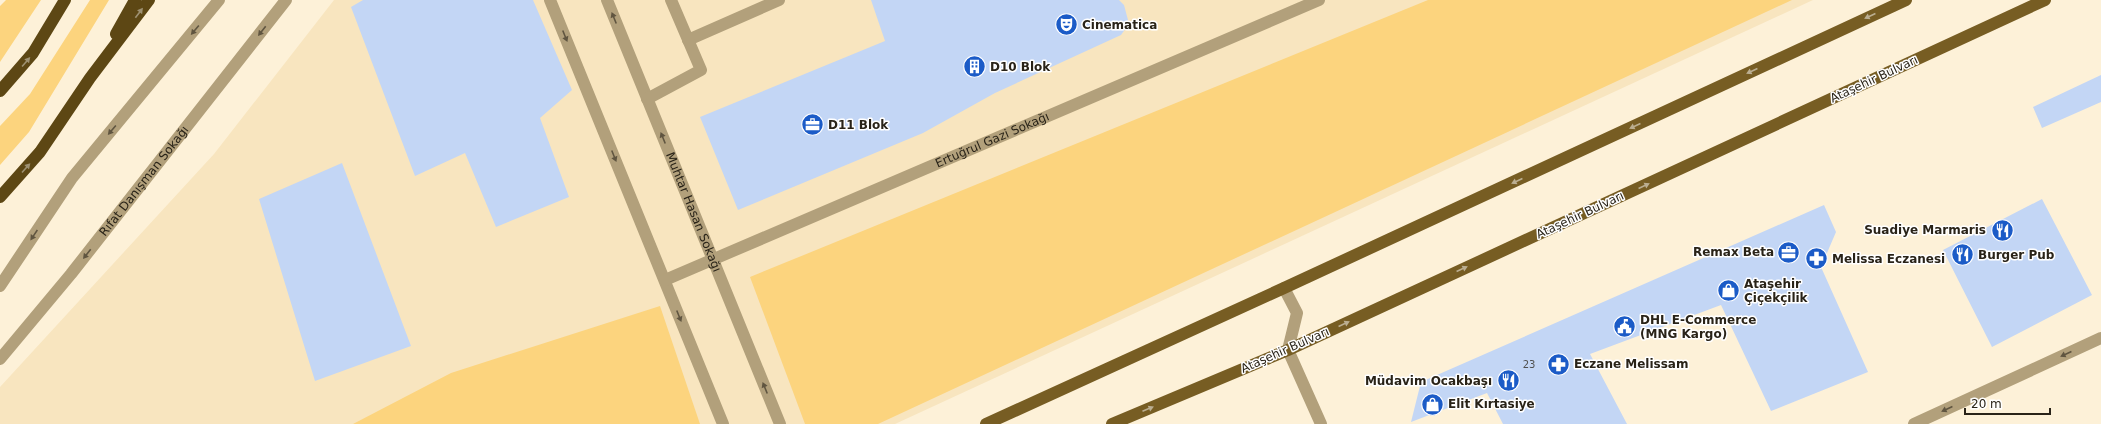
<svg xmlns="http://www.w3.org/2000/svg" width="2101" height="424" font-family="'DejaVu Sans',sans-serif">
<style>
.built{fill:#f8e5bf}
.green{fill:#fcd47e}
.building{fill:#c3d6f5}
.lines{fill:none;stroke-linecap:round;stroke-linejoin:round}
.minor{stroke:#b2a07b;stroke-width:12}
.major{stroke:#775d23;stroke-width:12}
.highway{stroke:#5d4714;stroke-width:12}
.oneway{fill:#9e9172}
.oneway2{fill:#bbae91}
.oneway3{fill:#605540}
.labels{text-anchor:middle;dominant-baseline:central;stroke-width:3;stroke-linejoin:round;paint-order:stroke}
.number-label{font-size:10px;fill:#50504f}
.poi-label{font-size:12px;font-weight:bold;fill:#292318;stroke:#fff;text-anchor:start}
.street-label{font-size:12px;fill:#292318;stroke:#fff}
</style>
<rect width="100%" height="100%" fill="#fdf1d8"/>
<path class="built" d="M334,0H1813L895,424H0V387L214,154Z"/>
<path class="green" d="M6,0H41L0,62V6Z
M90,0H109L29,132L0,165V126L30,94Z
M1428,0H1792L878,424H805L750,277Z
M660,306L700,424H353L451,373Z"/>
<path class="building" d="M363,0H533L572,90L540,118L569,197L496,227L465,153L415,176L351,7Z
M871,0H1119L1124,5L1128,20L1126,28L1121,35L995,93L923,133L738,210L700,117L885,41Z
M2101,75V102L2042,128L2033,107Z
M342,163L411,346L315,381L259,199Z
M2042,199L2092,295L1992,347L1943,250Z
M1824,205L1836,232L1821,267L1868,372L1771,411L1721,305L1590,354L1627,424H1503L1487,393L1411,422L1421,382Z"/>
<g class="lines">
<g class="minor">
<path d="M550,0L723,424"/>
<path id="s1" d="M607,0L780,424"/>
<path d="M688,40L779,0"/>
<path d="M647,99L701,70L671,0"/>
<path id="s2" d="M665,280L1319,0"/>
<path d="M0,286L72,178L219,0"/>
<path d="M1284,288L1297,313L1288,350L1321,424"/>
<path id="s3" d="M0,359L71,274L286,0"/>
<path d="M1914,424L2101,338"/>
</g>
<path class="major" d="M986,424L1284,288L1906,0
M1112,424L1288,350L2045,0"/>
<path class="highway" d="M116,34L135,0
M0,91L33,53L65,0
M0,197L40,152L90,78L149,0"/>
</g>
<defs><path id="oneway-solid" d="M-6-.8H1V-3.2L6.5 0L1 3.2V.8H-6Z"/></defs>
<g class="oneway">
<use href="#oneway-solid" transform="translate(139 13) rotate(-53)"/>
<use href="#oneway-solid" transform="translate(26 62) rotate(-49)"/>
<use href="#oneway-solid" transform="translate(26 168) rotate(-48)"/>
</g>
<g class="oneway2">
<use href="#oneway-solid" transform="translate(1870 16) rotate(155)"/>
<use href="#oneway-solid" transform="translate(1752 71) rotate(155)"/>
<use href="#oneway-solid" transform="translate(1635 126) rotate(155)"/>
<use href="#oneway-solid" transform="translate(1517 181) rotate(155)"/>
<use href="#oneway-solid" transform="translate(1644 186) rotate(-25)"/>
<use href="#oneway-solid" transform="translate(1462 269) rotate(-25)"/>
<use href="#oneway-solid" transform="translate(1344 324) rotate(-25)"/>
<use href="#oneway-solid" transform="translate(1148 409) rotate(-23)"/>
</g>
<g class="oneway3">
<use href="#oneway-solid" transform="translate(614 18) rotate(-112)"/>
<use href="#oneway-solid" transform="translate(195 30) rotate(130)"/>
<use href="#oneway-solid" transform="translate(262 31) rotate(128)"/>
<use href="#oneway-solid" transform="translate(565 36) rotate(68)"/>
<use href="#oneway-solid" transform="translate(112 130) rotate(130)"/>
<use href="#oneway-solid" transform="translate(663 138) rotate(-112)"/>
<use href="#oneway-solid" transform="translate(614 156) rotate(68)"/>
<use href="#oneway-solid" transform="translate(34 235) rotate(124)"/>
<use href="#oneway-solid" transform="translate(87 254) rotate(128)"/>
<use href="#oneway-solid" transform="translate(679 316) rotate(68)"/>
<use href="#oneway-solid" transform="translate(2066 354) rotate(155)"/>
<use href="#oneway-solid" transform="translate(765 388) rotate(-112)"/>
<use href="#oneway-solid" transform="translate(1947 409) rotate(155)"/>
</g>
<defs>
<symbol id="theatre-disc" viewBox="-11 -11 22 22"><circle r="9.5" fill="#1b5bc7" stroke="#fff"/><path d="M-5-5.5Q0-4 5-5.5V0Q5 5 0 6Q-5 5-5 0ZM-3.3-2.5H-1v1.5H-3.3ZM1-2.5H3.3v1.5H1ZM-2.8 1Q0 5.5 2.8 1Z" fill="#fff"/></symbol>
<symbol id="building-disc" viewBox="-11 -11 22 22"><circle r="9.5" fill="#1b5bc7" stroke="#fff"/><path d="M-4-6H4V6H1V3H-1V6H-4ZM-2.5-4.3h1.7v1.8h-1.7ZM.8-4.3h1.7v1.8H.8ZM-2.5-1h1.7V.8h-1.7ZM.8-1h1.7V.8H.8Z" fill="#fff"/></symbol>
<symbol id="office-disc" viewBox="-11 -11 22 22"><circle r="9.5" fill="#1b5bc7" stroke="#fff"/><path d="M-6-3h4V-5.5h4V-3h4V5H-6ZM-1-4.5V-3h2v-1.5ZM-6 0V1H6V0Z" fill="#fff"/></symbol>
<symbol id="restaurant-disc" viewBox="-11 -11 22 22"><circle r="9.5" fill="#1b5bc7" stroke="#fff"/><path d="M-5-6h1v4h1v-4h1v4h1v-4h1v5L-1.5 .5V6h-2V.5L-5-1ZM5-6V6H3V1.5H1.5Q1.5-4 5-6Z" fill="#fff"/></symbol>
<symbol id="pharmacy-disc" viewBox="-11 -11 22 22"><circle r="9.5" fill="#1b5bc7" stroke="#fff"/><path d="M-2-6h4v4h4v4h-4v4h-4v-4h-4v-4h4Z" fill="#fff"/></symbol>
<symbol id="shop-disc" viewBox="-11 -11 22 22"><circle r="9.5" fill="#1b5bc7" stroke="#fff"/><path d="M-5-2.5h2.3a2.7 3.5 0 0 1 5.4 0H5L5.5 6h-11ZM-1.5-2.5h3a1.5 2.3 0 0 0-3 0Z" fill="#fff"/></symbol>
<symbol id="civic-disc" viewBox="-11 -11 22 22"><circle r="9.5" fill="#1b5bc7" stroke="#fff"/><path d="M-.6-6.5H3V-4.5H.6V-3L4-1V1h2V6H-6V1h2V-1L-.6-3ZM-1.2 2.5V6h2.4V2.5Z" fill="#fff"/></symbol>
</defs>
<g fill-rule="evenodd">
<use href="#theatre-disc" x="1054" y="12" width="25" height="25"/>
<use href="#building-disc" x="962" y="54" width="25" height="25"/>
<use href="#office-disc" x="800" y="112" width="25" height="25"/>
<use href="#restaurant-disc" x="1990" y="218" width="25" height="25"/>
<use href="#office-disc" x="1776" y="240" width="25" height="25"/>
<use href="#restaurant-disc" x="1950" y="242" width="25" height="25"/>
<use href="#pharmacy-disc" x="1804" y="246" width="25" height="25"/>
<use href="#shop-disc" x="1716" y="278" width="25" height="25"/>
<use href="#civic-disc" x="1612" y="314" width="25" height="25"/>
<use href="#pharmacy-disc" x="1546" y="352" width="25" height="25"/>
<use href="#restaurant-disc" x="1496" y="368" width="25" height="25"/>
<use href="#shop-disc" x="1420" y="392" width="25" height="25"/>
</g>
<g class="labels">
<g class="number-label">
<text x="1529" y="364">23</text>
</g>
<g class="poi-label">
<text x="1082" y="25">Cinematica</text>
<text x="990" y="67">D10 Blok</text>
<text x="828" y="125">D11 Blok</text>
<text x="1986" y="230" text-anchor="end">Suadiye Marmaris</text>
<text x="1774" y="252" text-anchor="end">Remax Beta</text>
<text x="1978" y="255">Burger Pub</text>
<text x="1832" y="259">Melissa Eczanesi</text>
<text x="1744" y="284">Ataşehir<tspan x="1744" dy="14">Çiçekçilik</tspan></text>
<text x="1640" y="320">DHL E-Commerce<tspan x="1640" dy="14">(MNG Kargo)</tspan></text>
<text x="1574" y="364">Eczane Melissam</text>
<text x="1492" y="381" text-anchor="end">Müdavim Ocakbaşı</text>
<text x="1448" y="404">Elit Kırtasiye</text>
</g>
<g class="street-label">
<text transform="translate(1874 79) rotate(-25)">Ataşehir Bulvarı</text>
<text stroke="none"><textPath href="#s2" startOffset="356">Ertuğrul Gazi Sokağı</textPath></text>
<text stroke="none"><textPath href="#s3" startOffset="229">Rıfat Danışman Sokağı</textPath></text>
<text stroke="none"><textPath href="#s1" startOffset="229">Muhtar Hasan Sokağı</textPath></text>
<text transform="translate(1580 215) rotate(-25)">Ataşehir Bulvarı</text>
<text transform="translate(1285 350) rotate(-24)">Ataşehir Bulvarı</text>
</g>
</g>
<path d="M1965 408v6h85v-6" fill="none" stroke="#292318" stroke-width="2"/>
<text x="1971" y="408" font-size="12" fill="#292318" stroke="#ffffff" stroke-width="3" paint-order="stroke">20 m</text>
</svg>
